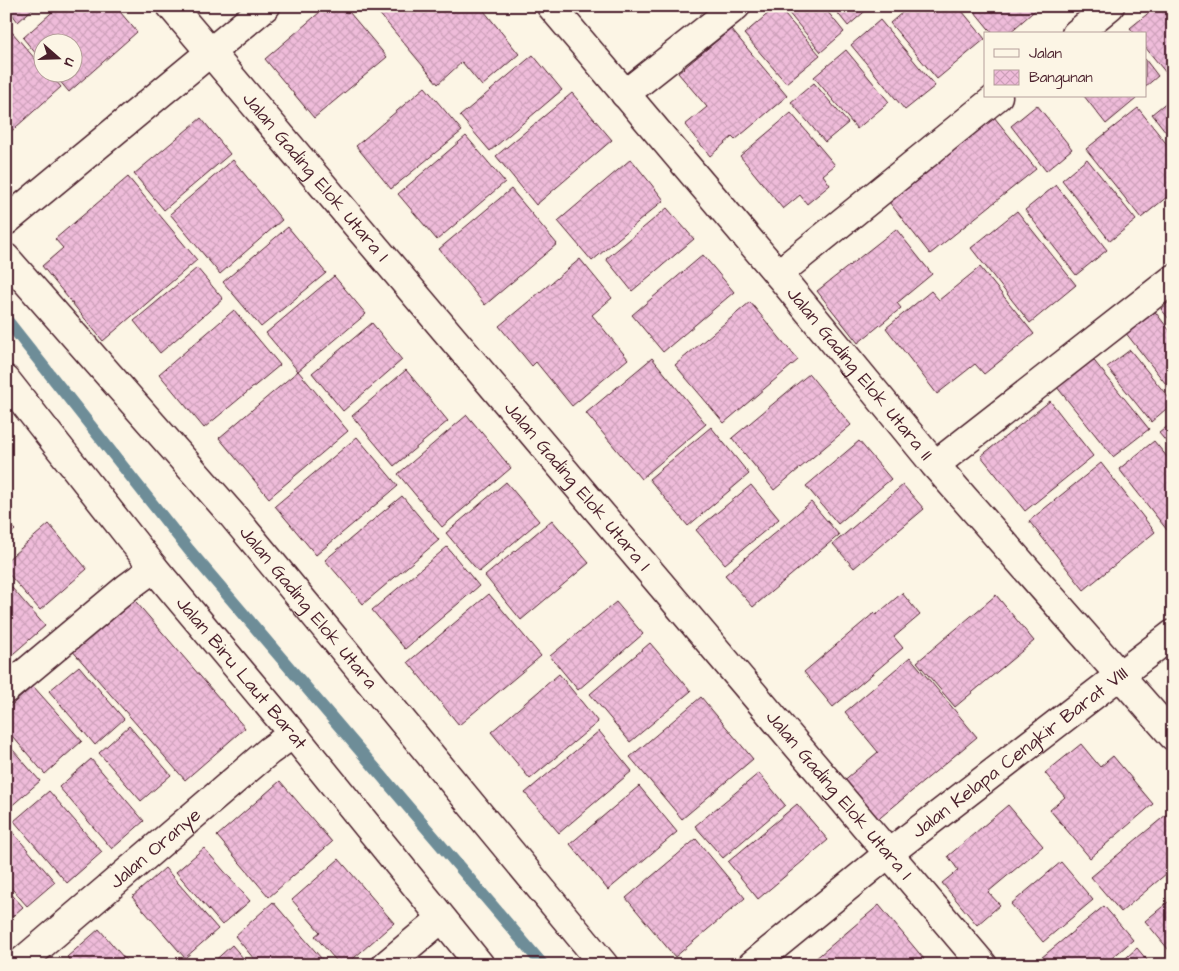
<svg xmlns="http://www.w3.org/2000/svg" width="1179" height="971" font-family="'Architects Daughter',sans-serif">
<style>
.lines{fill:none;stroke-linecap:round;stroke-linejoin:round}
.stream{stroke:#6e8d98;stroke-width:12}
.building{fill:url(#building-cross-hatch);stroke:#4a1f2b}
.minor-casing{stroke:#4a1f2b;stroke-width:31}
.tertiary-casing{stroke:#4a1f2b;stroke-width:31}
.minor{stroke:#fcf5e5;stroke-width:28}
.tertiary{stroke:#fcf5e5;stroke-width:28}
.labels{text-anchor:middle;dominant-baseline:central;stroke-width:4;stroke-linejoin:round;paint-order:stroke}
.street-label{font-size:19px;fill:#4a1f2b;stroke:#fcf5e5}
</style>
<defs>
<pattern id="building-cross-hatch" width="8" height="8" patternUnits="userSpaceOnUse" patternTransform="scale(1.25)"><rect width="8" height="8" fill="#efbcda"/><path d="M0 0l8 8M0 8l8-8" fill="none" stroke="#cea1bb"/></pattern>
</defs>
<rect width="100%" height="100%" fill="#fcf5e5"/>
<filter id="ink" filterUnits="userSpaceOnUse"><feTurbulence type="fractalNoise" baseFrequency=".02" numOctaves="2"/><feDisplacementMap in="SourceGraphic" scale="10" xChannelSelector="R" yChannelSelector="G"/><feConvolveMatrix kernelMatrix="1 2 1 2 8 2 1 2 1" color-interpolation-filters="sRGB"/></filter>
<g filter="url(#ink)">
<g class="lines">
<path class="stream" d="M6,319L189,550L543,965"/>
</g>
<path class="building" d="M6,6H36L18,22Z
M59,6H115L137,32L69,92L52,72H72V42H42V61L23,38Z
M327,6H344L387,57L314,118L265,59Z
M373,6H480L519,54L482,86L462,62L438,84Z
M777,6L820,55L786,83L744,34Z
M783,6H823L844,32L821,52Z
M832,6H871L848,26Z
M910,6H958L985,39L937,79L890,23Z
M970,6H1040L1008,34H993Z
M1157,6H1173L1171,79L1145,47V34H1135L1130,28Z
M880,20L935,86L905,110L851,45Z
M731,29L787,96L735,140L732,137L710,156L685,125L707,107L678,73Z
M12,32L42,67V72H48L61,87L6,136V38Z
M846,50L889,102L857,129L814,77Z
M533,55L562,90L490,151L460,116Z
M1145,59L1158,76L1145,87Z
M814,83L848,123L825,142L791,102Z
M425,87L462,131L391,189L356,146Z
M572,93L612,140L536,205L496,156Z
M1084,96H1134L1136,99L1106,124Z
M1173,97V141L1152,114Z
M1037,105L1072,149L1046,171L1011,126Z
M1138,108L1173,152V192L1141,218L1086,149Z
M791,113L835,165L823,175L830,185L807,204L800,195L783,209L740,156Z
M994,117L1036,169L930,254L889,202Z
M201,118L230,154L164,210L134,174Z
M466,136L505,182L437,240L398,194Z
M631,159L664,200L592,261L558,221Z
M1087,159L1136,220L1110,241L1062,180Z
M233,160L282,220L220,274L170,214Z
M128,177L197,260L103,341L42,266L63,248L55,239Z
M1056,185L1107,250L1076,275L1025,210Z
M511,189L557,244L485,305L439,249Z
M667,208L694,239L632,291L606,259Z
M1017,211L1076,285L1030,323L971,248Z
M288,227L326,273L261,327L223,282Z
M896,229L932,274L897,303L901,308L858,343L817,291Z
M703,255L734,292L663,352L632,315Z
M580,259L612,298L592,315L628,359L572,406L536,362L532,366L499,326Z
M980,267L1034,334L984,374L975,364L937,394L886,328L931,291L939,300Z
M197,268L223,299L160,353L134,321Z
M334,276L366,314L298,371L266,333Z
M1173,299V324L1161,309Z
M750,302L798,360L724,423L675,365Z
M1153,309L1173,335V393L1125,332Z
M234,310L280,365L204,428L159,374Z
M372,323L402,360L343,411L312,373Z
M1130,350L1173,403L1151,422L1107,367Z
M1091,357L1149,429L1113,457L1056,386Z
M652,358L706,424L641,479L586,413Z
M406,370L448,421L394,466L352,416Z
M298,371L348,431L269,498L219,438Z
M809,374L851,425L774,490L732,438Z
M1050,401L1093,456L1025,511L981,456Z
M467,415L511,468L442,527L398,474Z
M1173,422V450L1159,433Z
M711,427L749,474L688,526L649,479Z
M357,437L398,486L316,555L275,506Z
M859,441L891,479L838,524L806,486Z
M1154,441L1173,464V525L1167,530L1119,469Z
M1101,463L1155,532L1084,590L1029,521Z
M506,482L539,521L479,572L446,533Z
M751,485L779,519L725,564L696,530Z
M903,485L924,509L854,568L833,544Z
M402,496L439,540L363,604L325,560Z
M811,502L839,535L753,607L725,575Z
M552,520L589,563L521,620L485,576Z
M6,521L15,530L6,538Z
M49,524L87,569L40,610L6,571V561Z
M447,547L479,586L405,649L372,610Z
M6,581L45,626L6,660Z
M902,593L920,615L894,637L903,648L833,707L804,672L874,613L876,615Z
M489,594L541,656L459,725L408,662Z
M130,595L245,728L185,780L70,648Z
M996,595L1034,641L955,707L917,662Z
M616,602L643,634L578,690L550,656Z
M650,643L691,691L630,742L590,694Z
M910,657L977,737L875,822L842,782L878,752L845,712Z
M79,666L124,719L95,745L49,691Z
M559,674L598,722L530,779L491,732Z
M33,686L82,741L45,774L6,729V710Z
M701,697L753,759L682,819L630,757Z
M129,726L171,775L141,801L99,753Z
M599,731L632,771L559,833L525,793Z
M6,742L40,781L8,809L6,807Z
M1081,744L1100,767L1113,756L1153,804L1090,858L1050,810L1065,797L1045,773Z
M91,759L144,821L112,849L59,787Z
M759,773L785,805L723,858L695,826Z
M280,781L332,842L269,897L217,836Z
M639,786L677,832L608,890L570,844Z
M49,791L102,852L67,883L14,821Z
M797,804L828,840L758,899L728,862Z
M1008,805L1043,846L988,892L1000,905L977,925L942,883L958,870L948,856Z
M1173,809V868L1121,912L1091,877Z
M10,829L55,882L27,906L6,882V833Z
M696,839L745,898L675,957L626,898Z
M204,848L250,901L222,925L176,872Z
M339,859L394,923L346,965H340L315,936L320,932L292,900Z
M1061,862L1093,900L1043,942L1011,904Z
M165,868L218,929L185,958L132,897Z
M6,888L23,907L6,922Z
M1173,898V955L1145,921Z
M273,902L327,965H259L235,936Z
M879,905L924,959L917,965H808Z
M1104,906L1133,940L1104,965H1046L1041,958Z
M99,929L130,965H74L67,957Z
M232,945L249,965H210Z
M1137,948L1151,965H1118Z"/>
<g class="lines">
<defs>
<g id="minor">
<path id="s1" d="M171,6L983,965"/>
<path id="s2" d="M551,6L778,274L935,465L1173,736"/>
<path d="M1076,34L1110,6"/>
<path d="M625,94L736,6"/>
<path d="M6,221L266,6"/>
<path d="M778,274L998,96"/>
<path d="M935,465L1173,279"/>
<path d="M6,689L128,587L154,568"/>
<path id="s3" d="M18,965L269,751L293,734"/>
<path d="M386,965L441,919"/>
<path id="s4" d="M752,965L889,853L1173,634"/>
</g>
<g id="tertiary">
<path id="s5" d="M6,258L233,516L604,965"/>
<path id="s6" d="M6,380L154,568L293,734L480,965"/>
</g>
</defs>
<use href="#minor" class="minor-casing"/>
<use href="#tertiary" class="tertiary-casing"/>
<use href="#minor" class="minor"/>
<use href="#tertiary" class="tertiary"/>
</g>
</g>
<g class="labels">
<g class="street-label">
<text stroke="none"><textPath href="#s1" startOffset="224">Jalan Gading Elok Utara I</textPath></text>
<text stroke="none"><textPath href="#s2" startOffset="480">Jalan Gading Elok Utara II</textPath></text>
<text stroke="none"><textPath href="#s1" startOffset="629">Jalan Gading Elok Utara I</textPath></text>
<text stroke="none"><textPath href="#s5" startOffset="462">Jalan Gading Elok Utara</textPath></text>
<text stroke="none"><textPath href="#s6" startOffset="376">Jalan Biru Laut Barat</textPath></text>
<text stroke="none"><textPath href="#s4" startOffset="342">Jalan Kelapa Cengkir Barat VIII</textPath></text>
<text stroke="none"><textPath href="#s1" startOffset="1034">Jalan Gading Elok Utara I</textPath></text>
<text stroke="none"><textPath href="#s3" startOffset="180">Jalan Oranye</textPath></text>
</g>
</g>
<rect width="1179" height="971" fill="none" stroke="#fcf5e5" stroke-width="25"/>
<rect x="12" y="12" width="1154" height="946" fill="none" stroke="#4a1f2b" stroke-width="2" filter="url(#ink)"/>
<rect x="984" y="32" width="162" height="65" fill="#fcf5e5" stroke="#b59f9b"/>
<rect x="994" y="49" width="25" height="8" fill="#fcf5e5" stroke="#b59f9b"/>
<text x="1029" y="58" font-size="15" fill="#4a1f2b">Jalan</text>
<rect x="994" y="70" width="25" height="15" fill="url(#building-cross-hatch)" stroke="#b59f9b"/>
<text x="1029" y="82" font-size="15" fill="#4a1f2b">Bangunan</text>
<g transform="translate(58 58) rotate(110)"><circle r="24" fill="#fcf5e5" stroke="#b59f9b"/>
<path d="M0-4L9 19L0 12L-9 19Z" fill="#4a1f2b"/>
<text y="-8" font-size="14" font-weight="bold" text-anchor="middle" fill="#4a1f2b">U</text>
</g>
</svg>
